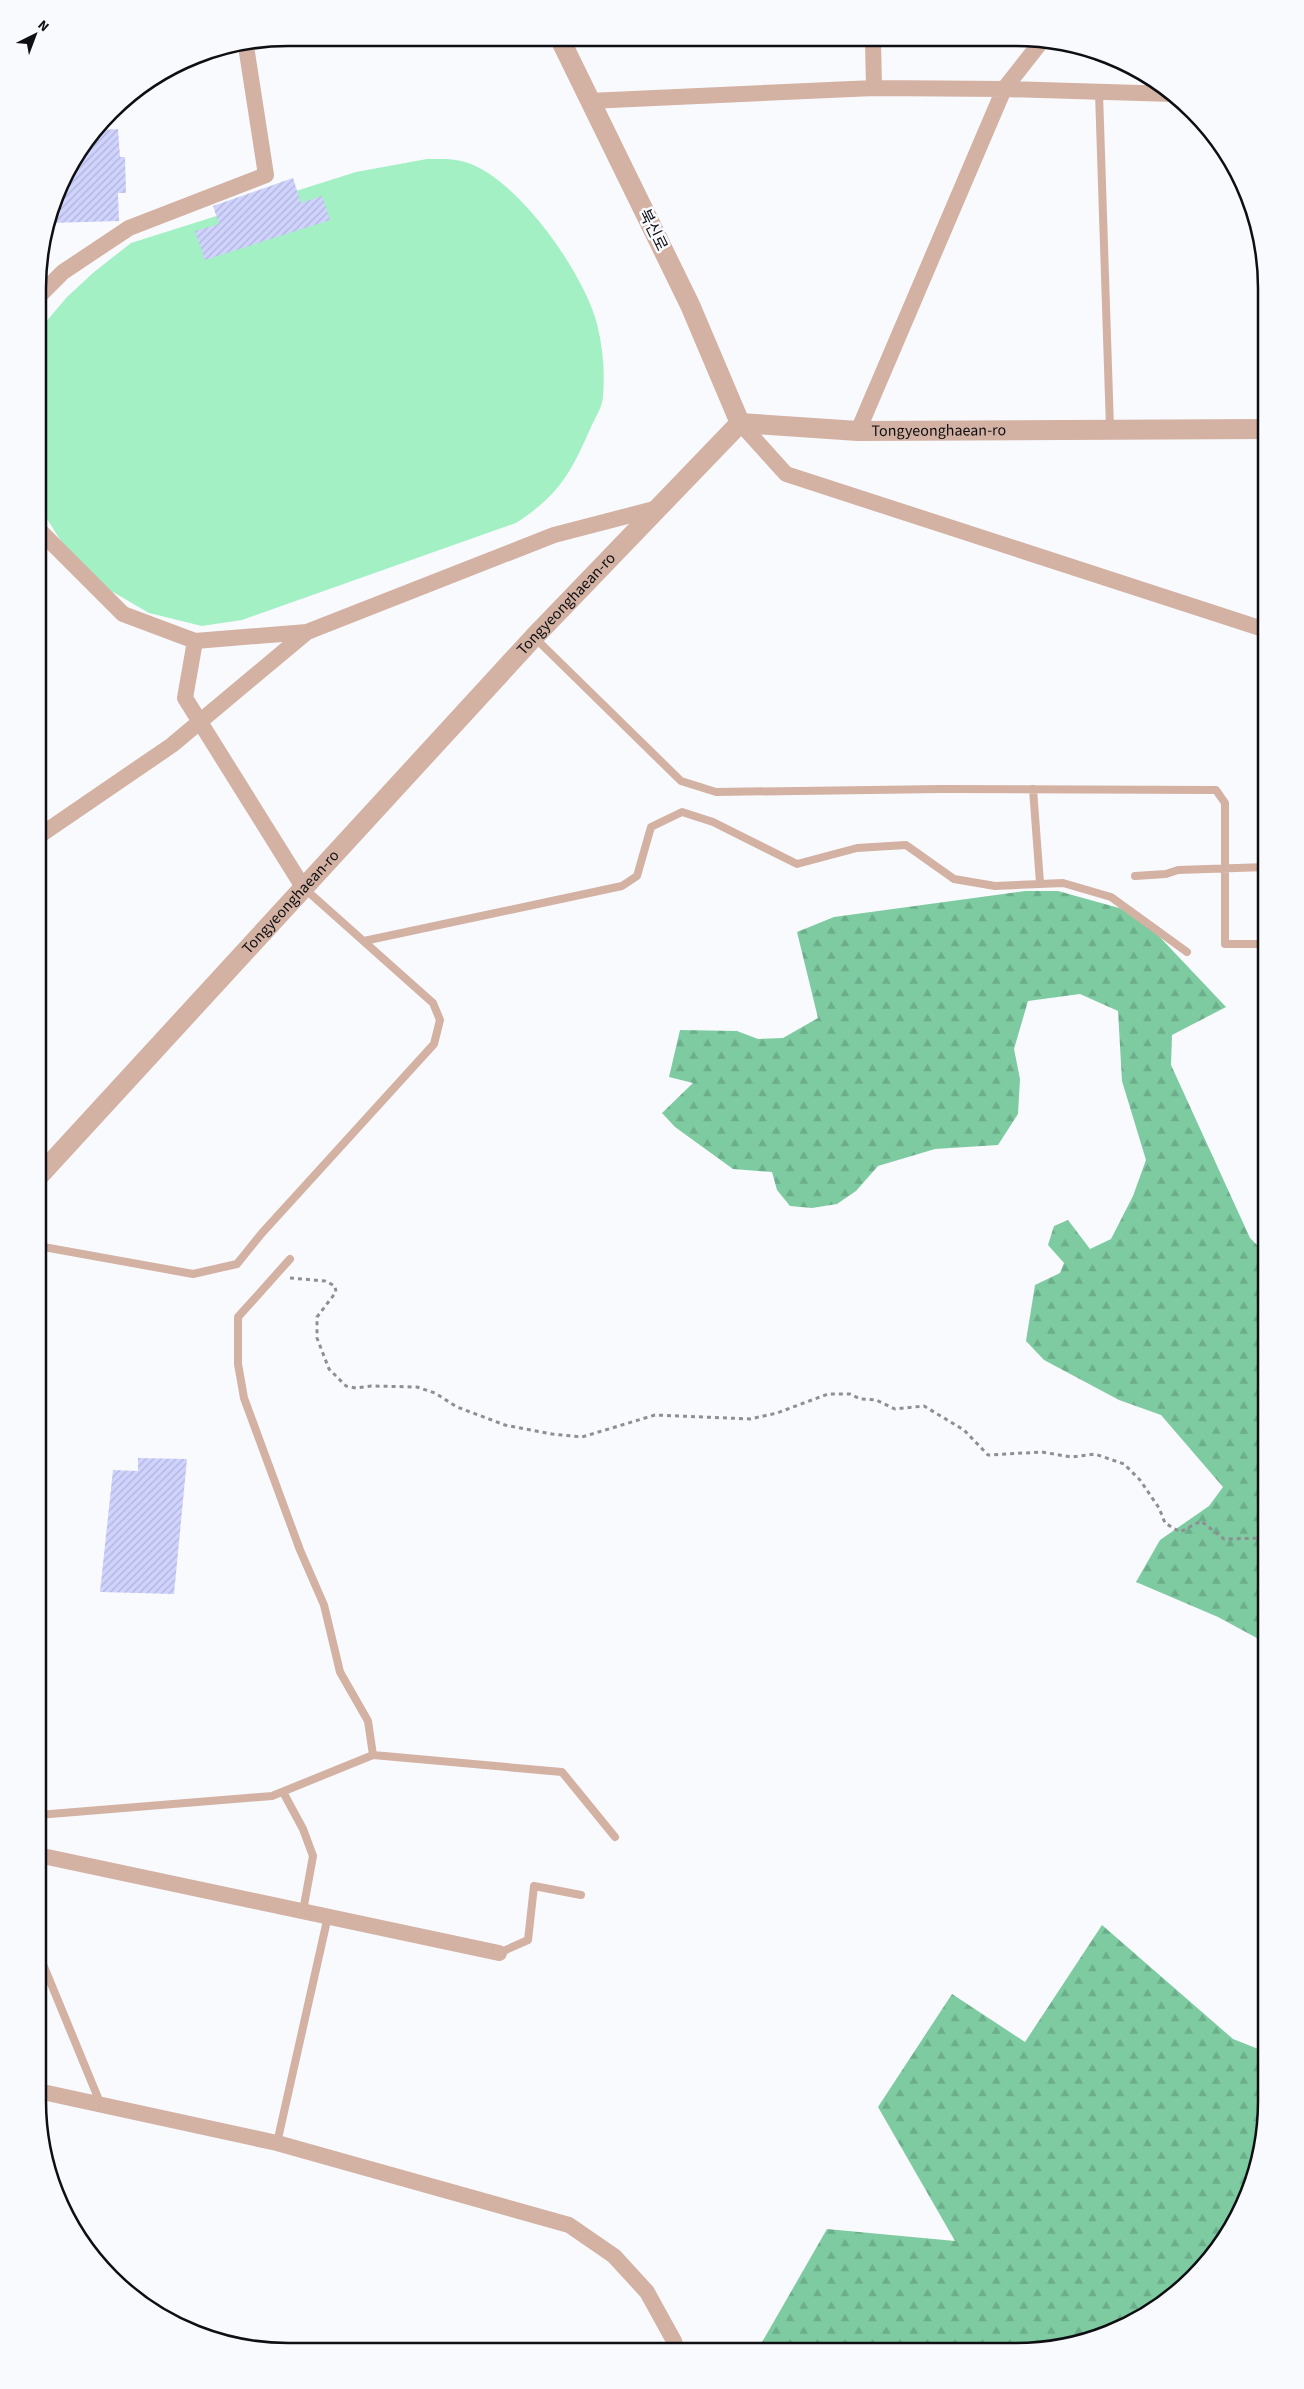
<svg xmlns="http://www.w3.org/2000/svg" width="1304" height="2389" font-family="'Source Sans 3','Noto Sans KR',sans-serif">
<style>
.grass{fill:#a3f0c5}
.forest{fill:url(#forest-firs)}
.building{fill:url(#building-hatch)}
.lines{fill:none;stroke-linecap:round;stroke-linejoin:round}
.path{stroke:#8e8f93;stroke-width:3;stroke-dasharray:4 4;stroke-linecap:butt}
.service{stroke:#d3b1a3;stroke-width:8}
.minor{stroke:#d3b1a3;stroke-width:16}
.tertiary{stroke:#d3b1a3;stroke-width:20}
.labels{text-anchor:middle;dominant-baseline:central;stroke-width:5;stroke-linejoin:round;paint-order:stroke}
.street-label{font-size:16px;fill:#0f0f13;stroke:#f9fafe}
.rim{fill:none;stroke:#0f0f13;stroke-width:2.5}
</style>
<defs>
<pattern id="forest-firs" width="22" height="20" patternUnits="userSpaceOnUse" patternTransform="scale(1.25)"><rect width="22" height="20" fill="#7ecba1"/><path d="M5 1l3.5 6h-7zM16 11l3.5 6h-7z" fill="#6cad8a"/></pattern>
<pattern id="building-hatch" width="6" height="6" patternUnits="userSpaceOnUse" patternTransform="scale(1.25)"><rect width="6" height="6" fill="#cfd3fd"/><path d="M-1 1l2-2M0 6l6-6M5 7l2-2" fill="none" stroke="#b1b4d8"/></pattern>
</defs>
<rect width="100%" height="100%" fill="#f9fafe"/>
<path class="grass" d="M427,159C439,159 453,158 465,162C517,177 584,273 597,324C603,348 605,372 603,396C603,406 595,418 591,427C571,473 559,495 516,523L242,620L202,626L149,613L106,588L78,564L59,538L39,506L40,336L44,324L67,297L94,272L131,243L356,172Z"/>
<path class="forest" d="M1025,891H1058L1137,913L1226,1007L1172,1035L1171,1065L1250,1238L1266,1254V1643L1218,1617L1136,1582L1160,1540L1209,1506L1223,1487L1161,1415L1119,1400L1044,1360L1026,1341L1035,1285L1060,1273L1064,1263L1048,1245L1054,1226L1068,1220L1090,1249L1111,1239L1133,1196L1146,1160L1122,1081L1118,1011L1080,994L1028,1001L1014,1049L1020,1079L1018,1114L998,1145L935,1149L878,1166L856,1191L837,1204L812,1208L790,1206L777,1190L772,1172L733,1169L675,1127L662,1113L693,1083L669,1077L680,1030L737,1031L758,1039L783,1038L818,1018L797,932L834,917Z
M1102,1925L1233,2039L1266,2052V2117L1247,2196L1215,2253L1168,2300L1096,2338L1015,2351H763L761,2344L827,2229L955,2241L878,2107L952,1994L1025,2042Z"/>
<path class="building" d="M118,129L120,157H125L126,193H118L119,221L50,223L64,177L100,130Z
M293,178L301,203L322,196L330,220L205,260L195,231L219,224L213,206Z
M138,1458L187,1459L174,1594L100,1592L113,1470L138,1471Z"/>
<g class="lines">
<path class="path" d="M290,1278L325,1281L335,1286L336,1292L317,1317V1338L329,1369L346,1386L356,1388L371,1386L417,1387L435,1393L457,1407L505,1425L552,1434L582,1437L655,1415L750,1419L777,1413L828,1394H850L860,1399L876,1400L895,1409L924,1406L964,1430L988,1455L1042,1452L1071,1457L1095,1454L1124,1464L1140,1480L1159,1508L1165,1523L1180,1532L1201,1521L1224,1539L1266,1538"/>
<path class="service" d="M1099,93L1110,428
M534,637L681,781L716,792L942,789L1216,790L1225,803V944H1266
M1033,789L1040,883
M1135,876L1166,874L1178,870L1266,867
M364,941L622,886L637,876L651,827L682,812L713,822L797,864L857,848L906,845L954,879L995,886L1063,883L1111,897L1187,952
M38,1246L193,1274L237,1264L262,1233L434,1044L440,1020L433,1003L305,889
M290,1259L238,1317V1364L244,1398L300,1550L324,1605L340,1672L368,1721L373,1755
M283,1792L303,1829L313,1856L303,1911
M38,1815L272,1796L373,1755L562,1772L615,1837
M38,1952L101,2105
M499,1953L528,1940L534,1886L581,1895
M277,2143L328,1916"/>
<path class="minor" d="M873,41L874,88
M589,101L874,88L1004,89L1173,94
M40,295L63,272L129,228L266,175L246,46
M740,423L786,474L1266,630
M858,431L1004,89L1041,42
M39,530L123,614L195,641L307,632
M195,641L185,698L303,887
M39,836L172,745L307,632L554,535L658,508
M38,1855L499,1953
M38,2091L277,2143L569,2225L614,2256L647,2292L674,2341L677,2351"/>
<g class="tertiary">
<path d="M560,39L690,305L740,423"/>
<path id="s1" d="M39,1176L534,637L740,423L858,431L1266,429"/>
</g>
</g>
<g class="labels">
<g class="street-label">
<text transform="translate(653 230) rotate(64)">북신로</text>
<text stroke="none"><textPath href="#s1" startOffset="1228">Tongyeonghaean-ro</textPath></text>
<text stroke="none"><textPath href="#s1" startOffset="778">Tongyeonghaean-ro</textPath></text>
<text stroke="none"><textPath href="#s1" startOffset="372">Tongyeonghaean-ro</textPath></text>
</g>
</g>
<path d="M0 0H1304V2389H0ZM288 46H1016A242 242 0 0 1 1258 288V2101A242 242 0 0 1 1016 2343H288A242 242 0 0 1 46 2101V288A242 242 0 0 1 288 46Z" fill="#f9fafe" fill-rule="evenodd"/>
<path class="rim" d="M288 46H1016A242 242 0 0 1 1258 288V2101A242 242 0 0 1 1016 2343H288A242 242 0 0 1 46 2101V288A242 242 0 0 1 288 46Z"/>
<g transform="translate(35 35) rotate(42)" stroke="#f9fafe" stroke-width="4" paint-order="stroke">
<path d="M0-4L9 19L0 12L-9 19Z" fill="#0f0f13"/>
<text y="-8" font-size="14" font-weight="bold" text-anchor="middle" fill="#0f0f13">N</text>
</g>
</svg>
